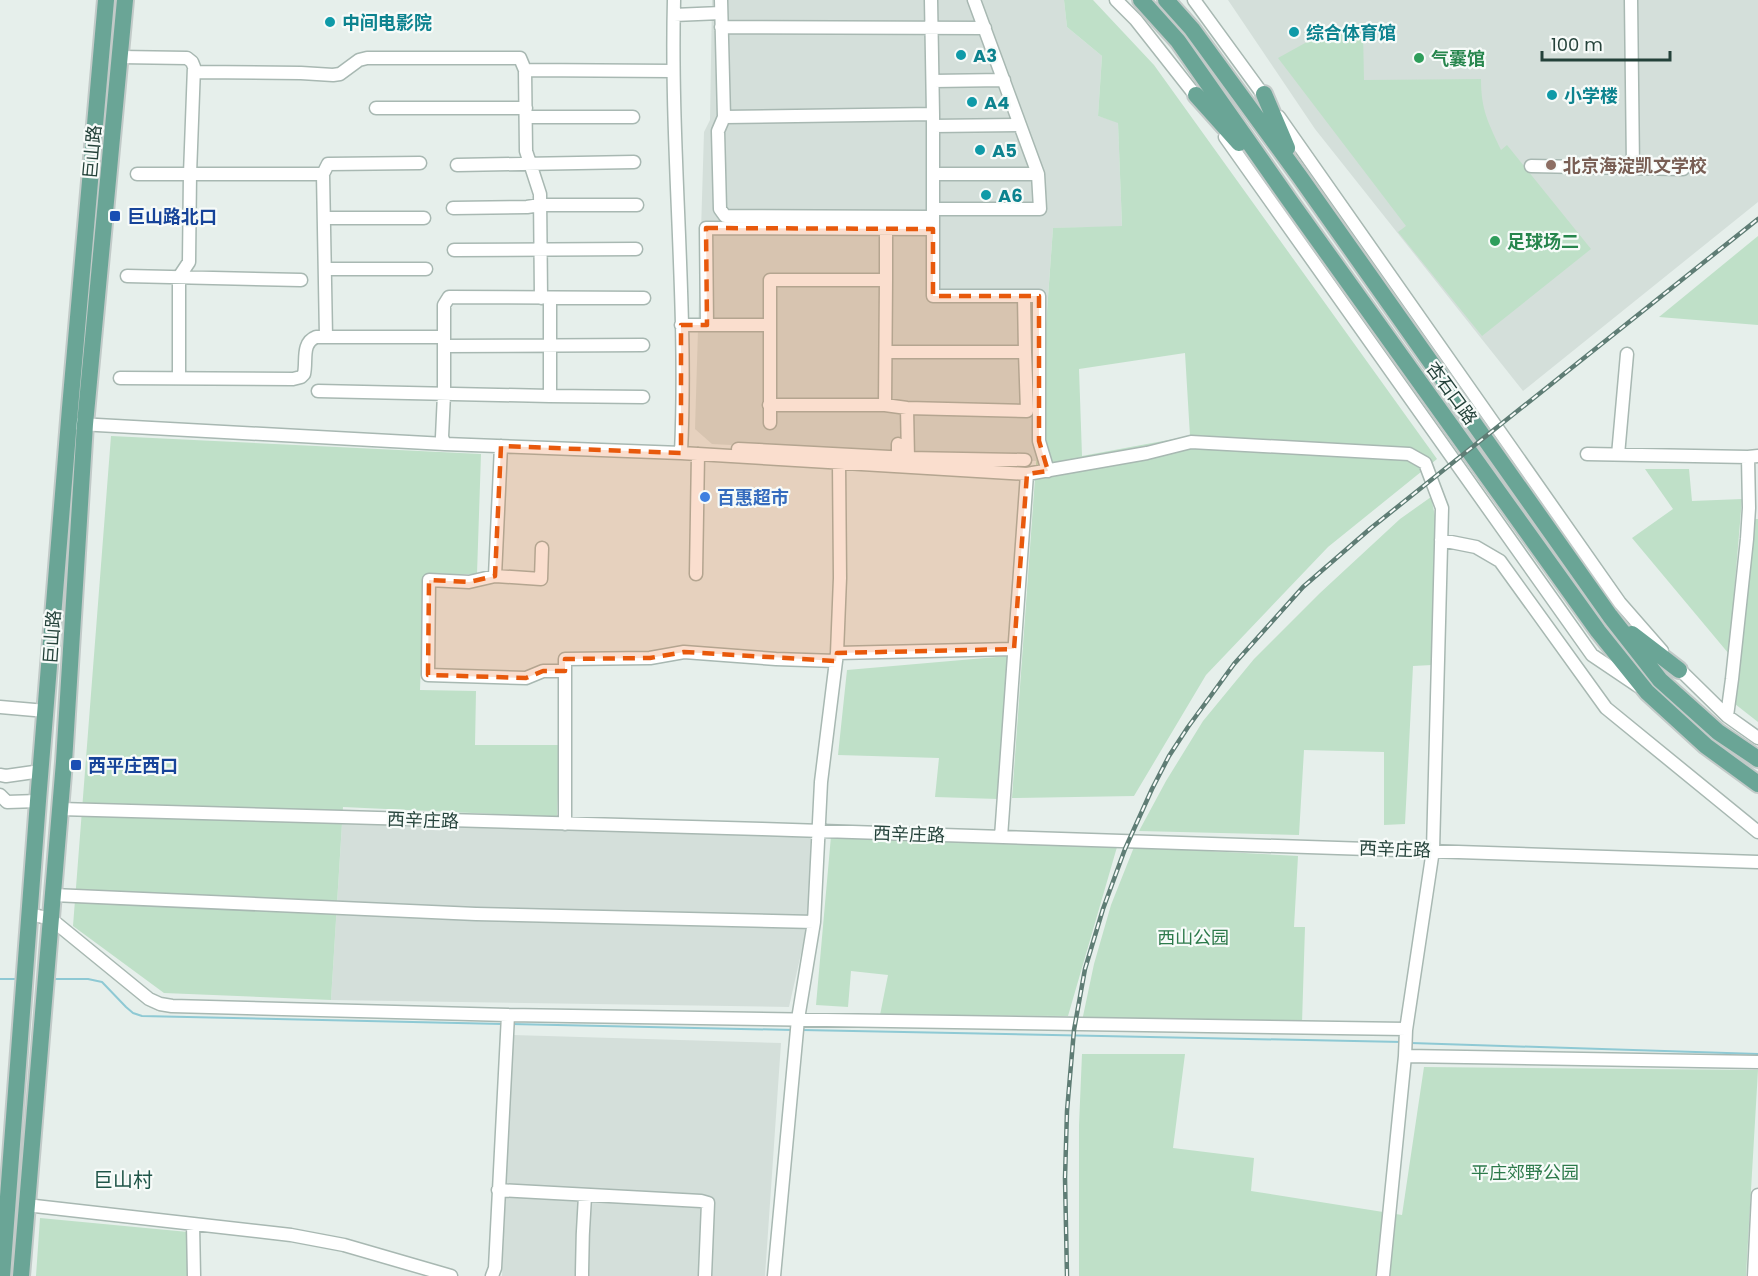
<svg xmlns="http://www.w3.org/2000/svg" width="1758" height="1276" font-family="Poppins,'Noto Sans SC',sans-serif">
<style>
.built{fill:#d4dfda}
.green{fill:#bfe0c8;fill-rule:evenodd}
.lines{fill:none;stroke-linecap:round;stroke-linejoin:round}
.stream{stroke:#8ec9d4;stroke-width:2}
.minor-casing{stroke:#a8b8b2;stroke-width:15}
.major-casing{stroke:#c2cac8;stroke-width:20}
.minor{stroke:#fff;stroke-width:12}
.major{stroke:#6aa596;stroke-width:16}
.rail-casing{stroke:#5f7d75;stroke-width:4.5}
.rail{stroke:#f7fbf9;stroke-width:2;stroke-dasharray:7;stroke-linecap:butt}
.marked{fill:#e8590c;fill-opacity:0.2;stroke:#e8590c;stroke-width:4.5;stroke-dasharray:12 8;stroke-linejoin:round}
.culture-dot{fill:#0f9aa8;stroke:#f7fbf9;stroke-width:2}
.leisure-dot{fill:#2e9e5b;stroke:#f7fbf9;stroke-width:2}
.education-dot{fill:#8d6e63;stroke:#f7fbf9;stroke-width:2}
.transit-dot{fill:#1a4fb4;stroke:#f7fbf9;stroke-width:2}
.shop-dot{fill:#3f7fe0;stroke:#f7fbf9;stroke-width:2}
.labels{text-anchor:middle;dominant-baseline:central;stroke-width:4.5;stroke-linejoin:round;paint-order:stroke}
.culture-label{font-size:18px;font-weight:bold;fill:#0d838f;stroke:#f7fbf9;text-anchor:start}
.leisure-label{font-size:18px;font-weight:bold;fill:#27864d;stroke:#f7fbf9;text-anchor:start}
.street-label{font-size:18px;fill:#24423a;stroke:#f7fbf9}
.education-label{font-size:18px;font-weight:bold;fill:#785e54;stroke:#f7fbf9;text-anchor:start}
.transit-label{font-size:18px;font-weight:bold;fill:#164399;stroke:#f7fbf9;text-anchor:start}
.shop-label{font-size:18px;font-weight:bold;fill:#366cbe;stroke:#f7fbf9;text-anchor:start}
.park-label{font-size:18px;fill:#2d7a4b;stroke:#f7fbf9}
.neighbourhood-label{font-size:20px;fill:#1f5548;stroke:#f7fbf9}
</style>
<rect width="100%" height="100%" fill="#e6efeb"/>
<path class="built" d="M712,0H1064L1067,27L1102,56L1098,116L1118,122L1122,227L1053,228L1036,461L712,444L695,429L704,132L710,120Z
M1228,0H1758V202L1523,391L1315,129Z
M342,824L811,835L809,918L789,1007L331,1000Z
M513,1035L781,1043L765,1276H502Z"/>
<path class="green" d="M1064,0H1093L1154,65L1437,459L1328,547L1206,675L1134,796L1012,798L1053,228L1122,226L1118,123L1098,116L1102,56L1067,27ZM1185,353L1190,436L1082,456L1079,369Z
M1325,32H1363L1364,80L1481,79C1481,110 1488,122 1501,150L1507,145L1591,249L1482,336L1398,232L1406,226L1278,58Z
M1758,236V325L1659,317Z
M111,436L481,454L477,574L424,575L420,690L476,691L475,745H560L557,817L343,807L331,1000L164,993L73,926Z
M1645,469H1689L1692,501L1742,499L1729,654L1632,538L1673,509Z
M1431,497L1435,516L1432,665L1413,666L1405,824L1384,825V752L1304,750L1299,835L1139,831L1166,781L1203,721L1254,659L1320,593L1400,519Z
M1753,519H1758V722L1735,704Z
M1008,656L998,799L935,797L939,758L838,755L847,670Z
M831,836L1117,847L1068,1016L880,1015L888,975L851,971L848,1007L816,1005Z
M1134,847L1298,856L1294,927H1305L1302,1023L1082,1021L1094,964L1111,905Z
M1082,1054H1185L1173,1148L1254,1158L1251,1191L1402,1215L1424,1067L1758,1070L1746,1276H1079V1125Z
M40,1218L188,1232V1276H36Z"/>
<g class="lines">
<path class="stream" d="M0,979H18
M54,979H88L102,982L126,1007L133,1013L142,1016L503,1024
M511,1024L793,1030
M802,1030L1402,1042
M1411,1043L1758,1054"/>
<defs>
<path id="minor" d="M674,0C670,151 688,302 681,453
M721,0L724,117L718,131L720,209L725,216L933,217
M931,0L933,114
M1116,0L1136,20L1199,100
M1194,0L1267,100
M1631,0L1633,167
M674,15L721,13
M721,27L985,28
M120,57L187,58L192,62L194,67L190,174L189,262L179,277V378
M525,70L672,71
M195,72L301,73L333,75L340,74L359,60L367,58H520L525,70L526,151L540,194L541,298
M933,81L1004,80
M376,108H526
M526,117H633
M724,117L933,114V296H1039V441L1048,471
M1279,117L1620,603L1662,651
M933,126L1020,125
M1225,137L1592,655L1638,686
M457,165L634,162
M1531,166L1683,169
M137,174H323
M933,174H1038L974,0
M453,208L527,207L540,205H637
M933,209H1040L1038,174
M324,218H424
M454,250L636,249
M325,269H426
M127,276L301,280
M550,298V396
M681,325H769
M707,325L706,228L933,229
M326,337L323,174L328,164L420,163
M444,346L643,345
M887,352H1025L1024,296
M120,378L293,379L301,377L304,374C307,361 301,343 316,337H444
M318,391L550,396L643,397
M769,405H885L886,280
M885,405L907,408L1027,411L1025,352
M907,408L908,458L1025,460
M770,423V280H886V223
M79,424L445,444L681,453L1027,474L1147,453L1191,442L1409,454L1425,463L1442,508L1433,850L1406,1030L1405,1056L1383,1276
M445,444L442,437L444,394V305L449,297L644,298
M898,444V457
M738,449L908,458
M1587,454L1748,457
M1618,455L1627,354
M1441,540L1476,547L1500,561L1606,708L1758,832
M542,548L541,579L495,576L469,582L429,580L428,675L526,678L543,671H565
M696,574L698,454
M495,576L501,446
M837,653L1014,649
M1674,664L1727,716L1758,738
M0,707L46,711
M1727,716L1732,679L1747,539L1749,508L1748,457L1758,456
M0,775L6,776L41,771
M0,795L7,802L38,801
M60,809L762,829L1758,862
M565,824V659L650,658L684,652L776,659L836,661
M1001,837L1027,474
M53,895L476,914L814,922
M30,914L51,919L149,999L160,1004L172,1006L508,1015L1406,1029
M1405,1056L1758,1062
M498,1190L701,1201L708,1203L705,1276
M26,1205L291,1235L344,1245L451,1276
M193,1224L194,1276
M492,1276L495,1268L508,1015
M582,1276C582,1249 583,1223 585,1196
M774,1276L798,1019L814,922L821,782L837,653L840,578L839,463
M1754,1276L1758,1195"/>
<path id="major" d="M1141,0L1178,41L1290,201L1598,631L1647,692L1706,746L1758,784
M1166,0L1192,29L1300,177L1610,616L1660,680L1718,732L1758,759
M1264,94L1287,148
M1196,95L1239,143
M1632,634L1679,670
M2,1276L38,801L70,408L106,0
M21,1276L64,762L85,424L125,0"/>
</defs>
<use href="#minor" class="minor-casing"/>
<use href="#major" class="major-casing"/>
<use href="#minor" class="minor"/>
<use href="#major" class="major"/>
<defs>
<path id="rail" d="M1067,1276L1065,1178L1067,1111L1074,1030L1085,969L1103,909L1125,849L1152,789L1169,756L1188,727L1234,664L1303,587L1371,528L1758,219"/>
</defs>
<use href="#rail" class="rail-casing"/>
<use href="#rail" class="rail"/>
</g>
<path class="marked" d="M706,228L933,229V296H1039V441L1048,471L1027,474L1014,649L837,653L836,661L684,652L650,658L565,659V671H543L526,678L428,675L429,580L469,582L495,576L501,446L681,453V325H707Z"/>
<g class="culture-dot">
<circle cx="330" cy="22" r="6"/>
<circle cx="1294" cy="32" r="6"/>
<circle cx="961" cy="55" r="6"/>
<circle cx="1552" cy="95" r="6"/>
<circle cx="972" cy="102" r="6"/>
<circle cx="980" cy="150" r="6"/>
<circle cx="986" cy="195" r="6"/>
</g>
<g class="leisure-dot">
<circle cx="1419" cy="58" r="6"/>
<circle cx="1495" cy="241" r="6"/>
</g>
<circle class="education-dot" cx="1551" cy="165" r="6"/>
<g class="transit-dot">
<rect x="109" y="210" width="12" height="12" rx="3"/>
<rect x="70" y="759" width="12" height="12" rx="3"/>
</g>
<circle class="shop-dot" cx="705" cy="497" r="6"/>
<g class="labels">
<g class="culture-label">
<text x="342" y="22">中间电影院</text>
<text x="1306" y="32">综合体育馆</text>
<text x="973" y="55">A3</text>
<text x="1564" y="95">小学楼</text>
<text x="984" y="102">A4</text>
<text x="992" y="150">A5</text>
<text x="998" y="195">A6</text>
</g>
<g class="leisure-label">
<text x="1431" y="58">气囊馆</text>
<text x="1507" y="241">足球场二</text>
</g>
<g class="street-label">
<text transform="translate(92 152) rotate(-85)">巨山路</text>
<text transform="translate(1452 393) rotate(54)">杏石口路</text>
<text transform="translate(52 637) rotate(-86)">巨山路</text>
<text transform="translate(423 820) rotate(2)">西辛庄路</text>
<text transform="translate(909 834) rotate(2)">西辛庄路</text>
<text transform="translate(1395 849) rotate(2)">西辛庄路</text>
</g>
<g class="education-label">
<text x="1563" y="165">北京海淀凯文学校</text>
</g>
<g class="transit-label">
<text x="127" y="216">巨山路北口</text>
<text x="88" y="765">西平庄西口</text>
</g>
<g class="shop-label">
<text x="717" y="497">百惠超市</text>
</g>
<g class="park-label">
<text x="1193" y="937">西山公园</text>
<text x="1525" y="1172">平庄郊野公园</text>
</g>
<g class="neighbourhood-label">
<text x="123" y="1180">巨山村</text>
</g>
</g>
<path d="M1542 51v9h128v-9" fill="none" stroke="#24423a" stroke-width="3"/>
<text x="1551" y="51" font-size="18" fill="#24423a" stroke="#f7fbf9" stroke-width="4.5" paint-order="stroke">100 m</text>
</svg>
